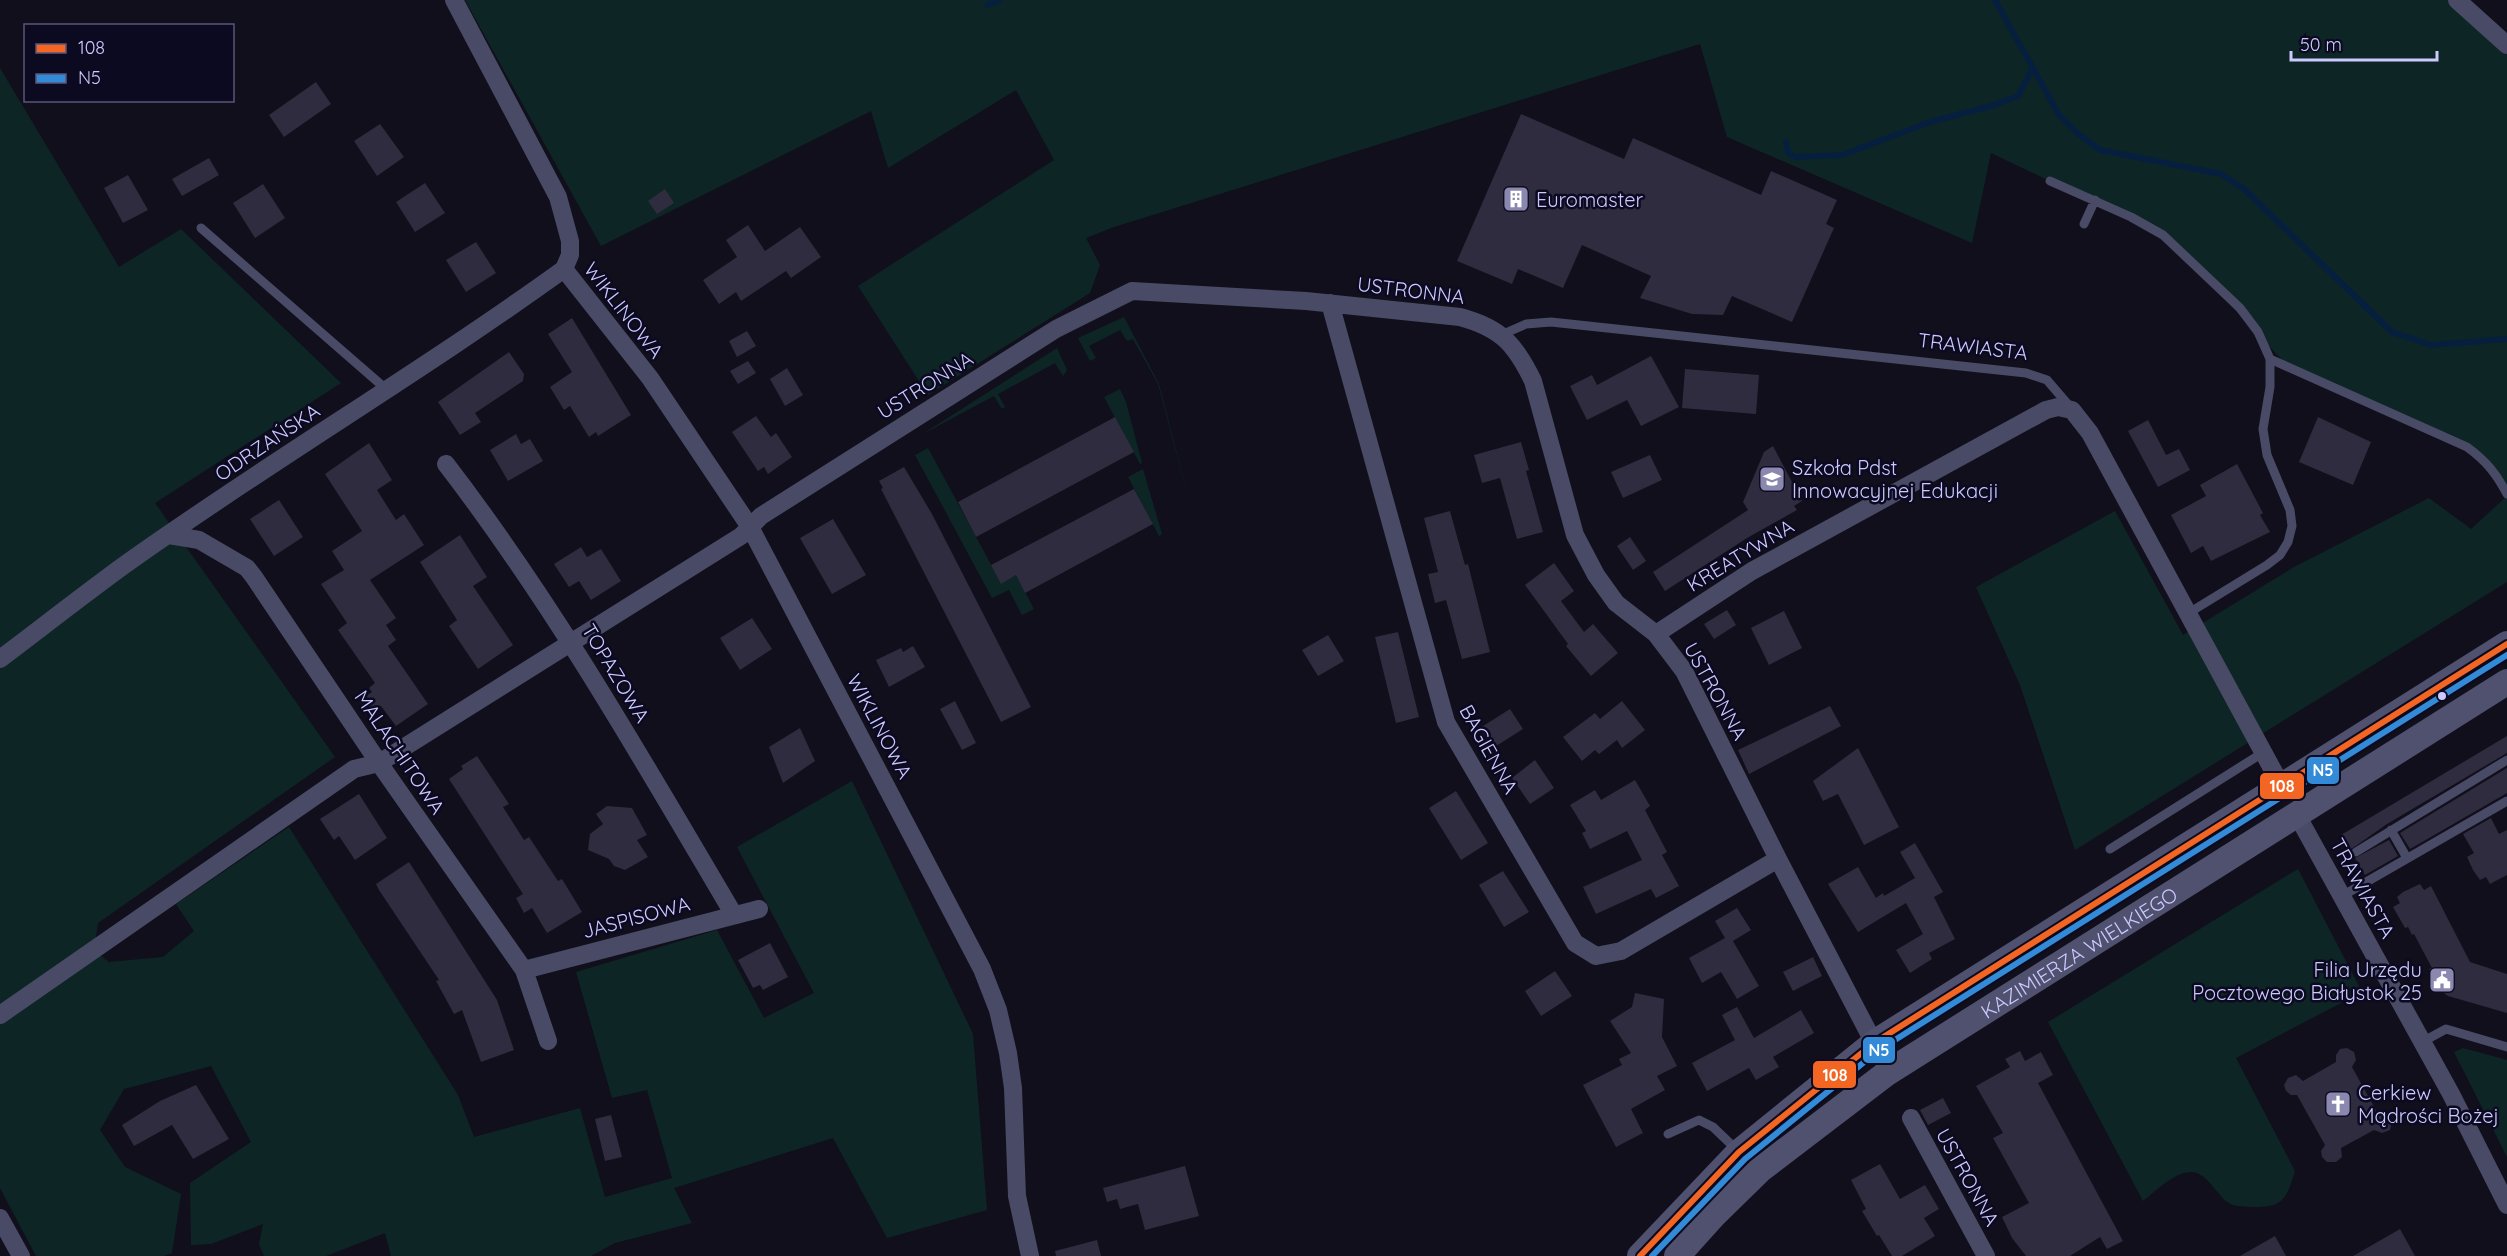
<svg xmlns="http://www.w3.org/2000/svg" width="2507" height="1256" font-family="Quicksand,sans-serif">
<style>
.green{fill:#0d2625}
.lines{fill:none;stroke-linecap:round;stroke-linejoin:round}
.stream{stroke:#071f3f;stroke-width:6}
.building{fill:#2e2c3e}
.lane{stroke:#494a65;stroke-width:9}
.street{stroke:#494a65;stroke-width:18}
.secondary{stroke:#50506f;stroke-width:26}
.bus-1-casing{stroke:#0c0a20;stroke-width:10}
.bus-2-casing{stroke:#0c0a20;stroke-width:10}
.bus-1{stroke:#f26522;stroke-width:6}
.bus-2{stroke:#338bd7;stroke-width:6}
.bus-dot{fill:#cbc9ff;stroke:#0c0a20;stroke-width:2}
.labels{text-anchor:middle;dominant-baseline:central;stroke-width:5;stroke-linejoin:round;paint-order:stroke}
.poi-label{font-size:20px;fill:#cbc9ff;stroke:#0c0a20;text-anchor:start}
.street-label{font-size:20px;fill:#cbc9ff;stroke:#0c0a20}
.line-badge{stroke:#0c0a20;stroke-width:2}
.badge-label{font-size:16px;text-anchor:middle;font-weight:bold;fill:#fff}
</style>
<rect width="100%" height="100%" fill="#100f1b"/>
<path class="green" d="M465,0H2457L2507,47V494L2486,461L2287,365L2163,235L1991,153L1972,243L1727,137L1700,44L1111,228L1086,238L1100,265L1090,293L928,395L858,286L1054,160L1016,90L888,168L871,111L601,246Z
M0,68L119,267L181,229L341,383L155,503L335,757L98,923L94,950L109,962L163,957L194,931L176,904L289,827L458,1095L474,1137L580,1108L605,1197L672,1178L647,1090L612,1098L576,972L717,930L764,1018L814,993L737,847L852,781L973,1034L987,1210L887,1238L833,1138L674,1188L692,1223L615,1243L591,1256H391L385,1233L326,1256H264L259,1244L263,1224L211,1244L191,1245L190,1183L251,1142L211,1066L124,1089L100,1130L125,1167L181,1194L172,1253L164,1256H36L0,1188Z
M1124,317L1159,384L1195,523L1158,384L1133,339L1127,341L1120,330L1089,346L1096,358L1090,361L1078,338Z
M1057,348L1067,370L1063,376L1055,363L998,394L1005,407L1002,409L994,396L921,435Z
M1120,389L1126,402L1142,463L1140,464L1104,397Z
M928,448L1001,583L1016,575L1034,609L1022,615L1009,590L992,598L915,455Z
M1143,469L1162,534L1159,536L1128,477Z
M2507,496V582L2075,850L2020,685L1976,587L2115,511L2183,635L2294,567L2429,498L2471,529Z
M2298,869L2362,992L2236,1058L2295,1171C2286,1200 2283,1208 2251,1207C2244,1206 2235,1207 2229,1203C2216,1195 2207,1171 2190,1172C2173,1173 2156,1191 2143,1201L2048,1022Z
M2463,1048L2507,1060V1157L2454,1052Z"/>
<g class="lines">
<path class="stream" d="M1995,0L2059,115L2077,133L2100,150L2221,174L2243,188L2392,332L2431,345L2507,339
M987,5L1000,0
M1786,142L1788,153L1795,157L1842,155L1930,122L1991,106L2018,96L2033,68"/>
</g>
<path class="building" d="M316,82L331,104L284,137L269,115Z
M1521,114L1624,159L1633,138L1761,195L1771,171L1837,200L1826,224L1834,228L1792,322L1732,296L1723,315L1692,314L1640,298L1651,276L1582,245L1563,288L1518,269L1512,284L1457,261Z
M380,124L404,157L377,176L354,141Z
M209,158L219,175L182,196L172,179Z
M128,175L148,210L123,223L104,188Z
M425,183L445,213L415,232L396,202Z
M263,184L285,218L255,238L233,203Z
M665,189L674,203L657,214L648,201Z
M748,225L765,251L800,227L821,257L791,278L786,271L741,301L736,292L719,304L703,280L737,257L726,240Z
M476,242L496,273L466,292L446,260Z
M572,318L631,415L598,436L596,432L589,437L570,406L564,410L550,387L572,372L548,334Z
M747,331L756,346L737,357L729,341Z
M509,352L524,374L523,381L475,413L481,422L460,435L438,402Z
M1651,356L1679,407L1641,426L1627,400L1587,420L1570,386L1592,375L1597,385Z
M748,361L756,373L738,384L730,371Z
M787,368L803,395L785,406L770,379Z
M1685,369L1759,375L1756,414L1682,408Z
M756,416L771,437L776,433L792,457L768,474L764,467L758,471L732,432Z
M1115,417L1134,452L976,537L958,502Z
M2318,417L2371,442L2353,485L2299,462Z
M2148,420L2166,455L2179,449L2190,470L2158,487L2128,431Z
M516,434L521,444L530,439L543,461L508,481L490,450Z
M1521,442L1529,470L1526,471L1543,532L1517,539L1500,478L1482,483L1474,455Z
M369,443L392,480L377,490L396,520L404,514L424,545L370,580L396,618L386,625L396,640L388,646L428,704L396,726L381,706L368,714L359,701L372,692L369,688L375,683L338,630L347,623L321,584L344,570L332,551L362,531L325,474Z
M1773,446L1802,501L1794,506L1797,510L1747,538L1665,591L1653,572L1748,510L1743,502L1764,452Z
M1650,455L1662,480L1623,498L1611,472Z
M2237,464L2263,513L2260,515L2270,532L2211,561L2203,546L2191,553L2171,515L2206,496L2200,485Z
M904,467L932,514L1031,707L1001,722L881,489L883,488L879,481Z
M1134,489L1153,524L1025,593L1016,575L1001,584L991,565Z
M279,500L303,537L274,556L250,519Z
M1450,511L1465,565L1468,564L1490,652L1462,659L1446,600L1435,603L1428,574L1438,572L1424,518Z
M833,519L866,575L832,594L800,538Z
M460,535L487,577L473,586L513,645L478,669L449,626L457,620L420,562Z
M1630,537L1646,561L1633,570L1617,546Z
M581,547L587,557L601,549L621,581L591,600L579,581L569,587L554,564Z
M1554,563L1574,591L1561,601L1584,632L1593,624L1618,653L1591,676L1566,646L1568,644L1525,585Z
M1727,610L1736,625L1714,639L1704,624Z
M1784,611L1802,648L1769,665L1751,628Z
M752,618L772,649L740,670L720,638Z
M1398,632L1419,717L1396,723L1375,637Z
M1328,635L1344,661L1318,676L1302,650Z
M913,646L925,667L889,687L876,660L901,648L903,652Z
M955,701L976,743L962,750L940,709Z
M1622,701L1645,730L1622,748L1617,740L1599,754L1595,750L1582,761L1563,737L1595,713L1600,719Z
M1830,706L1841,726L1749,774L1738,750Z
M1510,709L1523,729L1493,748L1480,728Z
M800,728L815,761L783,783L769,747Z
M2507,736V753L2387,824L2350,850L2341,835Z
M1858,748L1899,827L1864,845L1838,794L1823,801L1813,781Z
M477,756L509,804L503,807L524,840L529,837L558,881L562,879L582,912L547,933L532,908L524,913L516,898L523,894L449,779L463,769L461,766Z
M1535,760L1554,788L1530,804L1512,778Z
M2507,768V793L2410,849L2400,833Z
M1635,780L1650,806L1645,810L1667,852L1662,855L1679,886L1656,898L1651,889L1596,914L1583,887L1642,860L1627,831L1590,849L1582,833L1586,831L1570,805L1595,790L1601,800Z
M1456,791L1488,843L1461,860L1429,808Z
M359,794L387,838L355,860L339,836L334,840L320,819Z
M607,806L632,808L647,835L637,840L648,857L625,870L614,866L609,859L588,850L590,834L603,824L596,814Z
M2491,818L2499,834L2507,830V875L2490,884L2486,877L2480,880L2473,870L2467,857L2474,853L2463,834Z
M2389,840L2398,856L2365,875L2355,858Z
M1915,843L1943,892L1934,897L1955,939L1929,953L1932,959L1910,973L1896,950L1923,934L1906,903L1858,932L1828,884L1858,867L1876,898L1883,893L1884,896L1915,878L1900,852Z
M409,862L497,1000L514,1050L481,1062L462,1010L454,1014L436,981L439,980L379,890L376,884Z
M1503,871L1529,912L1504,927L1479,885Z
M2420,884L2424,890L2431,886L2470,962L2507,974V1013L2448,996L2441,991L2429,969L2432,968L2414,934L2412,935L2408,927L2405,928L2393,907L2400,903L2397,897L2403,892Z
M1737,908L1751,930L1733,941L1759,986L1737,999L1721,972L1702,983L1689,958L1725,938L1715,921Z
M770,943L788,977L763,990L760,985L753,988L738,960Z
M1813,957L1822,976L1793,991L1783,972Z
M1555,971L1572,996L1541,1016L1525,991Z
M1635,993L1664,999L1662,1037L1677,1066L1657,1076L1665,1090L1631,1109L1643,1133L1616,1147L1583,1085L1622,1065L1619,1059L1631,1053L1610,1021L1632,1007Z
M1737,1007L1754,1038L1801,1010L1814,1033L1773,1057L1779,1067L1756,1080L1749,1068L1707,1091L1692,1063L1735,1040L1722,1015Z
M2347,1048L2354,1052L2356,1060L2352,1067L2378,1114H2386L2392,1121L2390,1130L2382,1133L2374,1130L2341,1148L2342,1157L2336,1162H2327L2322,1157L2321,1151L2325,1145L2297,1095H2291L2286,1091L2284,1085L2288,1078L2296,1075L2303,1081L2336,1062V1055L2340,1049Z
M2020,1051L2025,1061L2041,1052L2053,1075L2038,1083L2123,1241L2107,1249L2100,1237L2070,1256H2026L2012,1238L2002,1217L2029,1203L1993,1138L2003,1133L1976,1086L2010,1067L2005,1059Z
M196,1085L229,1139L193,1159L172,1125L134,1146L122,1125L160,1101Z
M1943,1098L1951,1113L1928,1125L1920,1110Z
M611,1115L622,1157L605,1161L595,1119Z
M1880,1164L1900,1199L1925,1185L1939,1209L1924,1218L1935,1236L1902,1256H1892L1879,1235L1877,1236L1862,1211L1866,1209L1851,1180Z
M1185,1166L1199,1216L1145,1230L1138,1204L1120,1209L1117,1199L1107,1202L1103,1188Z
M2400,1229L2415,1256H2353Z
M2275,1236L2286,1256H2240Z
M1097,1240L1101,1256H1056L1055,1251Z"/>
<g class="lines">
<path class="lane" d="M2050,181L2131,217L2163,235L2240,308L2258,332L2270,359V387L2263,429L2267,455L2290,510L2292,526L2288,542L2280,555L2267,565L2187,614
M2084,224L2095,200
M201,228L386,389
M1501,335L1526,324L1551,322L2026,373L2047,380L2071,408
M2270,359L2467,447C2486,461 2496,473 2507,494
M2391,830L2407,858
M2110,849L2264,752
M2356,852L2507,760
M2342,896L2507,801
M2422,1042L2446,1029L2507,1047
M1668,1134L1699,1120L1713,1127L1738,1151"/>
<path class="street" d="M454,0L558,197L570,241V255L564,269
M2457,0L2507,45
M564,269L650,378L750,527L982,969L998,1010L1008,1053L1013,1088L1017,1196L1030,1256
M1330,303L1446,722L1575,943L1596,956L1621,951L1778,859
M446,464C555,606 643,761 734,915
M169,535L199,540L247,568L254,577L379,763L524,970L548,1041
M1656,634L1752,571L2046,410L2058,407L2072,410L2090,433L2281,785
M0,659C41,628 82,596 123,566C267,463 420,373 564,269
M2297,815L2451,1094L2507,1205
M524,970L759,909
M0,1015L354,769L379,763L741,536L761,516L1056,329L1132,291L1306,301L1460,317C1501,328 1515,344 1533,381L1575,535L1596,575L1616,603L1656,634L1684,671L1778,859L1874,1043
M1911,1118L1986,1256
M0,1218L21,1256"/>
<g class="secondary">
<path d="M1640,1256L1739,1152L1874,1043L2507,644"/>
<path id="s1" d="M1677,1256L1713,1216L1760,1170L1887,1073L2507,682"/>
</g>
<defs>
<path id="bus-1" d="M1640,1256L1739,1152L1874,1043L2507,644"/>
<path id="bus-2" d="M1652,1256L1745,1159L1879,1050L2507,655"/>
</defs>
<use href="#bus-1" class="bus-1-casing"/>
<use href="#bus-2" class="bus-2-casing"/>
<use href="#bus-1" class="bus-1"/>
<use href="#bus-2" class="bus-2"/>
</g>
<defs>
<symbol id="building-square" viewBox="-11 -11 22 22"><rect x="-9" y="-9" width="18" height="18" rx="4" fill="#8a88af" stroke="#0c0a20"/><path d="M-4-6H4V6H1V3H-1V6H-4ZM-2.5-4.3h1.7v1.8h-1.7ZM.8-4.3h1.7v1.8H.8ZM-2.5-1h1.7V.8h-1.7ZM.8-1h1.7V.8H.8Z" fill="#fff"/></symbol>
<symbol id="school-square" viewBox="-11 -11 22 22"><rect x="-9" y="-9" width="18" height="18" rx="4" fill="#8a88af" stroke="#0c0a20"/><path d="M0-5L7-2L0 1L-7-2ZM-4 1L0 2.5L4 1V4Q0 6-4 4Z" fill="#fff"/></symbol>
<symbol id="civic-square" viewBox="-11 -11 22 22"><rect x="-9" y="-9" width="18" height="18" rx="4" fill="#8a88af" stroke="#0c0a20"/><path d="M-.6-6.5H3V-4.5H.6V-3L4-1V1h2V6H-6V1h2V-1L-.6-3ZM-1.2 2.5V6h2.4V2.5Z" fill="#fff"/></symbol>
<symbol id="church-square" viewBox="-11 -11 22 22"><rect x="-9" y="-9" width="18" height="18" rx="4" fill="#8a88af" stroke="#0c0a20"/><path d="M-1.2-6h2.4v3.5h3.3v2.4h-3.3V6h-2.4V-.1h-3.3v-2.4h3.3Z" fill="#fff"/></symbol>
</defs>
<g fill-rule="evenodd">
<use href="#building-square" x="1501" y="184" width="30" height="30"/>
<use href="#school-square" x="1757" y="464" width="30" height="30"/>
<use href="#civic-square" x="2427" y="965" width="30" height="30"/>
<use href="#church-square" x="2323" y="1089" width="30" height="30"/>
</g>
<circle class="bus-dot" cx="2442" cy="696" r="5"/>
<g class="labels">
<g class="poi-label">
<text x="1536" y="199">Euromaster</text>
<text x="1792" y="467">Szkoła Pdst<tspan x="1792" dy="23">Innowacyjnej Edukacji</tspan></text>
<text x="2422" y="969" text-anchor="end">Filia Urzędu<tspan x="2422" dy="23">Pocztowego Białystok 25</tspan></text>
<text x="2358" y="1092">Cerkiew<tspan x="2358" dy="23">Mądrości Bożej</tspan></text>
</g>
<g class="street-label">
<text transform="translate(1411 290) rotate(7)">USTRONNA</text>
<text transform="translate(624 310) rotate(52)">WIKLINOWA</text>
<text transform="translate(1973 346) rotate(7)">TRAWIASTA</text>
<text transform="translate(925 385) rotate(-32)">USTRONNA</text>
<text transform="translate(267 442) rotate(-34)">ODRZAŃSKA</text>
<text transform="translate(1740 555) rotate(-31)">KREATYWNA</text>
<text transform="translate(616 673) rotate(59)">TOPAZOWA</text>
<text transform="translate(1716 691) rotate(61)">USTRONNA</text>
<text transform="translate(880 726) rotate(62)">WIKLINOWA</text>
<text transform="translate(1489 749) rotate(61)">BAGIENNA</text>
<text transform="translate(400 752) rotate(56)">MALACHITOWA</text>
<text transform="translate(2363 888) rotate(61)">TRAWIASTA</text>
<text transform="translate(636 917) rotate(-15)">JASPISOWA</text>
<text stroke="none"><textPath href="#s1" startOffset="506">KAZIMIERZA WIELKIEGO</textPath></text>
<text transform="translate(1968 1177) rotate(61)">USTRONNA</text>
</g>
</g>
<g class="line-badge">
<rect x="2306" y="756" width="34" height="29" rx="6" fill="#338bd7"/>
<rect x="2259" y="772" width="46" height="28" rx="6" fill="#f26522"/>
<rect x="1862" y="1036" width="34" height="28" rx="6" fill="#338bd7"/>
<rect x="1812" y="1060" width="45" height="29" rx="6" fill="#f26522"/>
</g>
<g class="badge-label">
<text x="2323" y="776">N5</text>
<text x="2282" y="792">108</text>
<text x="1879" y="1056">N5</text>
<text x="1835" y="1081">108</text>
</g>
<rect x="24" y="24" width="210" height="78" fill="#0c0a20" stroke="#585679" stroke-width="1.5"/>
<rect x="36" y="44" width="30" height="9" fill="#f26522" stroke="#585679" stroke-width="1.5"/>
<text x="78" y="54" font-size="18" fill="#cbc9ff">108</text>
<rect x="36" y="74" width="30" height="9" fill="#338bd7" stroke="#585679" stroke-width="1.5"/>
<text x="78" y="84" font-size="18" fill="#cbc9ff">N5</text>
<path d="M2291 51v9h146v-9" fill="none" stroke="#cbc9ff" stroke-width="3"/>
<text x="2300" y="51" font-size="18" fill="#cbc9ff" stroke="#0c0a20" stroke-width="4.5" paint-order="stroke">50 m</text>
</svg>
